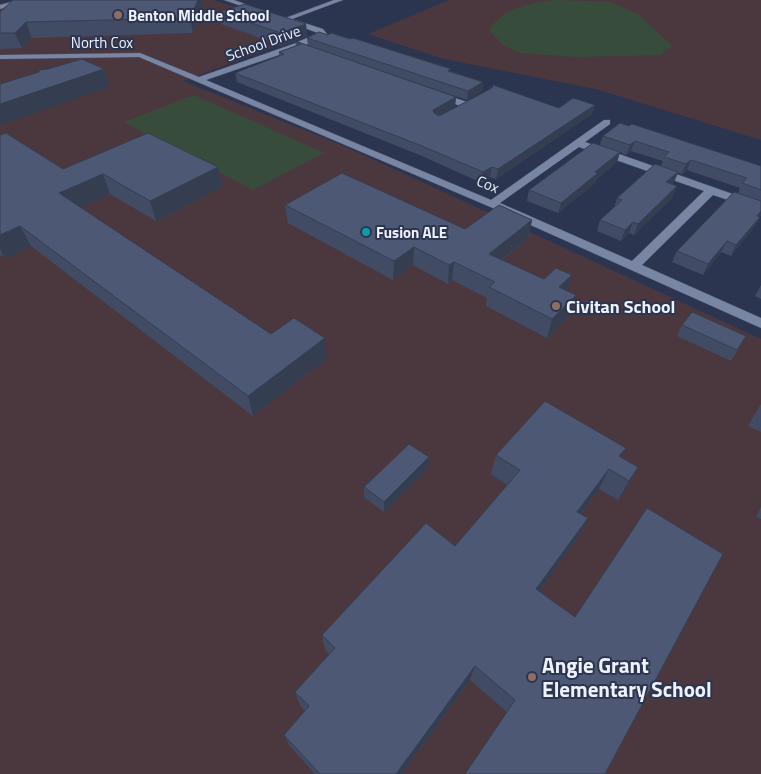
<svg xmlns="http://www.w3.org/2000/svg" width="761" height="774" font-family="'Titillium Web',sans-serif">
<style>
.education{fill:#4b383f}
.green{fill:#384c3c}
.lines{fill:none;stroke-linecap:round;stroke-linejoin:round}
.street-casing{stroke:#484f65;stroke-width:1}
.street{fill:#7885a3;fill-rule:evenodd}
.wall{fill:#414c64}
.shaded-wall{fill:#353e51}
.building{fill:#4c5874;stroke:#353e51}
.education-dot{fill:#8d6e63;stroke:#2b3550;stroke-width:2}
.culture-dot{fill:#0f9aa8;stroke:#2b3550;stroke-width:2}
.labels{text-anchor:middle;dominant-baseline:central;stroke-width:4;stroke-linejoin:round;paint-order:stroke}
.far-poi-label{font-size:15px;font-weight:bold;fill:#eef2fd;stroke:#2b3550;text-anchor:start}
.far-street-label{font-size:15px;fill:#eef2fd;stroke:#2b3550}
.poi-label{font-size:18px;font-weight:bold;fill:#eef2fd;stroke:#2b3550;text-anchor:start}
.near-poi-label{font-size:21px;font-weight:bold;fill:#eef2fd;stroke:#2b3550;text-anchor:start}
</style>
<rect width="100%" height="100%" fill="#2b3550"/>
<path class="education" d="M15,0H213L306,31L302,37L183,81L346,147L761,339V774H0V4Z
M449,0H761V140L596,89L444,59L368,34Z"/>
<path class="green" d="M558,0L611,2L639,15L672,46L660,55L579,57L520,53L502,44L489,30C503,7 533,2 558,0Z
M194,95L324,153L253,190L124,122Z"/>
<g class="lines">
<defs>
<path id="street" d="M19,0H30L0,9V5Z
M224,0H234L264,11L259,12Z
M334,0H343L292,19L323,29L327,34L326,36L299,48L206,80L491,200L604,120H610V124L585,142L761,204V211L713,195L642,265L761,318V328L488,206L139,57L0,59V55L140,53L199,77L293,44L318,33L285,21L283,19ZM579,147L704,191L632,261L500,203Z
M437,92L470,103L471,105L467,108L434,97L433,95Z"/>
</defs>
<use href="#street" class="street-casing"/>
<use href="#street" class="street"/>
</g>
<path class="wall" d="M204,8L193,33L32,38L22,48L0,49V12Z
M219,12L306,24L307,36L282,46L221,24Z
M307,38L451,72L483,82L482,91L467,100L308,46Z
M295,41L456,97L455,106L440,115L595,105L592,114L496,179L490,177L482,183L422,156L237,82L235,73L279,56V52L296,46Z
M620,123L761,166V215L754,227L731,256L721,252L703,275L672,262L677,251L738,193L740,188L687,170L682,174L678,173L674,182L672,184L673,197L634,235L629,233L621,241L597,231L600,220L614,208L617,198L661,166L663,161L631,151L626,155L620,152L617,162L596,180L595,183L558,213L527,201L529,190L600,145L603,136Z
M0,135L63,169L218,167L222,187L156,221L110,194L80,207L271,334L327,358L253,416L31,246L5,258L2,255L0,256Z
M285,205L465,229L532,220L528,238L502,260L544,279L572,275L567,291L576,295L571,314L547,338L486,306L487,298L452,280L448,284L413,265L393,280L288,223Z
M761,285V299L755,296Z
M682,325L746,336L731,361L677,336Z
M761,404V432L748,426Z
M496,455L621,457L638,467L627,487L618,500L599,489L581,514L588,518L578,537L539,591L575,617L723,554L507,712L470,680L402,774H315L290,746L284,735L305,711L300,705L295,692L329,654L325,650L322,635L455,546L507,485L491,474Z
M429,457L428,467L384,512L364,497V487Z
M761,507V519L756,517Z"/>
<path class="shaded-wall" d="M198,0H202L204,8L193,33L190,18Z
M26,22L32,38L22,48L15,33Z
M306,24L307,36L282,46L281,33Z
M104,69L110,87L0,125V104Z
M483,82L482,91L467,100L468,91Z
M456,97L455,106L433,120V110Z
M595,105L592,114L496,179L498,169Z
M635,141L631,151L626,155L630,145Z
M620,152L617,162L596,180L595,183L558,213L561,203L595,172Z
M691,160L687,170L682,174L686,164Z
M218,167L222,187L156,221L150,201Z
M492,167L490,177L482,183L483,172Z
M678,172L674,182L662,193L666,182Z
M103,174L110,194L68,213L59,193Z
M677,186L673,197L634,235L638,224Z
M761,211V215L754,227L731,256L736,245Z
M532,220L528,238L486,272L489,254Z
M633,222L629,233L621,241L625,230Z
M20,226L31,246L5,258L0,249V235Z
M727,241L721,252L703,275L708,264Z
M414,247L413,265L393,280L394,261Z
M454,262L452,280L448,284L449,265Z
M572,275L566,294L559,287Z
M576,295L571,314L547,338L552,319Z
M325,338L327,358L253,416L248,396Z
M429,457L428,467L384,512V502Z
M638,467L627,487L618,500L629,481Z
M609,469L599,489L569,530L577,512Z
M588,518L578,537L529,605L536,589Z
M475,666L470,680L402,774H396Z"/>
<path class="building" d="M13,0H198L190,18L26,22L15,33H0V12Z
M245,4L306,24L281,33L219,12Z
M319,32L328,35L331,33L350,39L353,38L451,69L448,71L483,82L468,91L307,38Z
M295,41L456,97L433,110L434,113L439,116L492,88L493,85L559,108L573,98L595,105L498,169L492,167L483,172L422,146L235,73L284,54L279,52L301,44Z
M82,59L104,69L0,104V84L39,72V70L48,69Z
M620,123L629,126L632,124L761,166V190L742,183L747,178L691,160L686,164L664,157L669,152L635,141L630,145L603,136Z
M6,133L63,169L148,133L218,167L150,201L103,174L59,193L271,334L294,318L325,338L248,396L20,226L0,235V135Z
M593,143L620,152L595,172L598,173L561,203L529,190Z
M655,164L678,172L666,182L677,186L638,224L633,222L625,230L600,220L622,200L617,198Z
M342,173L465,229L499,205L532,220L489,254L544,279L556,268L572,275L559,287L576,295L552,319L489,287L495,282L454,262L449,265L414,247L394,261L285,205Z
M734,192L761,201V211L757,216L760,217L736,245L727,241L708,264L677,251Z
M692,312L746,336L737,350L682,325Z
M545,401L626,448L619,456L638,467L629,481L609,469L577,512L588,518L536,589L575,617L647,508L723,554L605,774H465L515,700L475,666L396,774H320L284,735L309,706L295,692L335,648L322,635L426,523L455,546L520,470L496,455Z
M409,444L429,457L384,502L364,487Z"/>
<g class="education-dot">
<circle cx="118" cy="15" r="5"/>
<circle cx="556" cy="306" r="5"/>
<circle cx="532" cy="677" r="5"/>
</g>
<circle class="culture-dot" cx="366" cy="232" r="5"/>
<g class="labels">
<g class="far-poi-label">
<text x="128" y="15">Benton Middle School</text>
<text x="376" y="232">Fusion ALE</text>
</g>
<g class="far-street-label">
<text x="102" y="42">North Cox</text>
<text transform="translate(263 43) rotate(-20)">School Drive</text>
<text transform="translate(488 184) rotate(23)">Cox</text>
</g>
<g class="poi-label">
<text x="566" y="306">Civitan School</text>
</g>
<g class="near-poi-label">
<text x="542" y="665">Angie Grant<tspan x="542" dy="24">Elementary School</tspan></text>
</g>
</g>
</svg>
